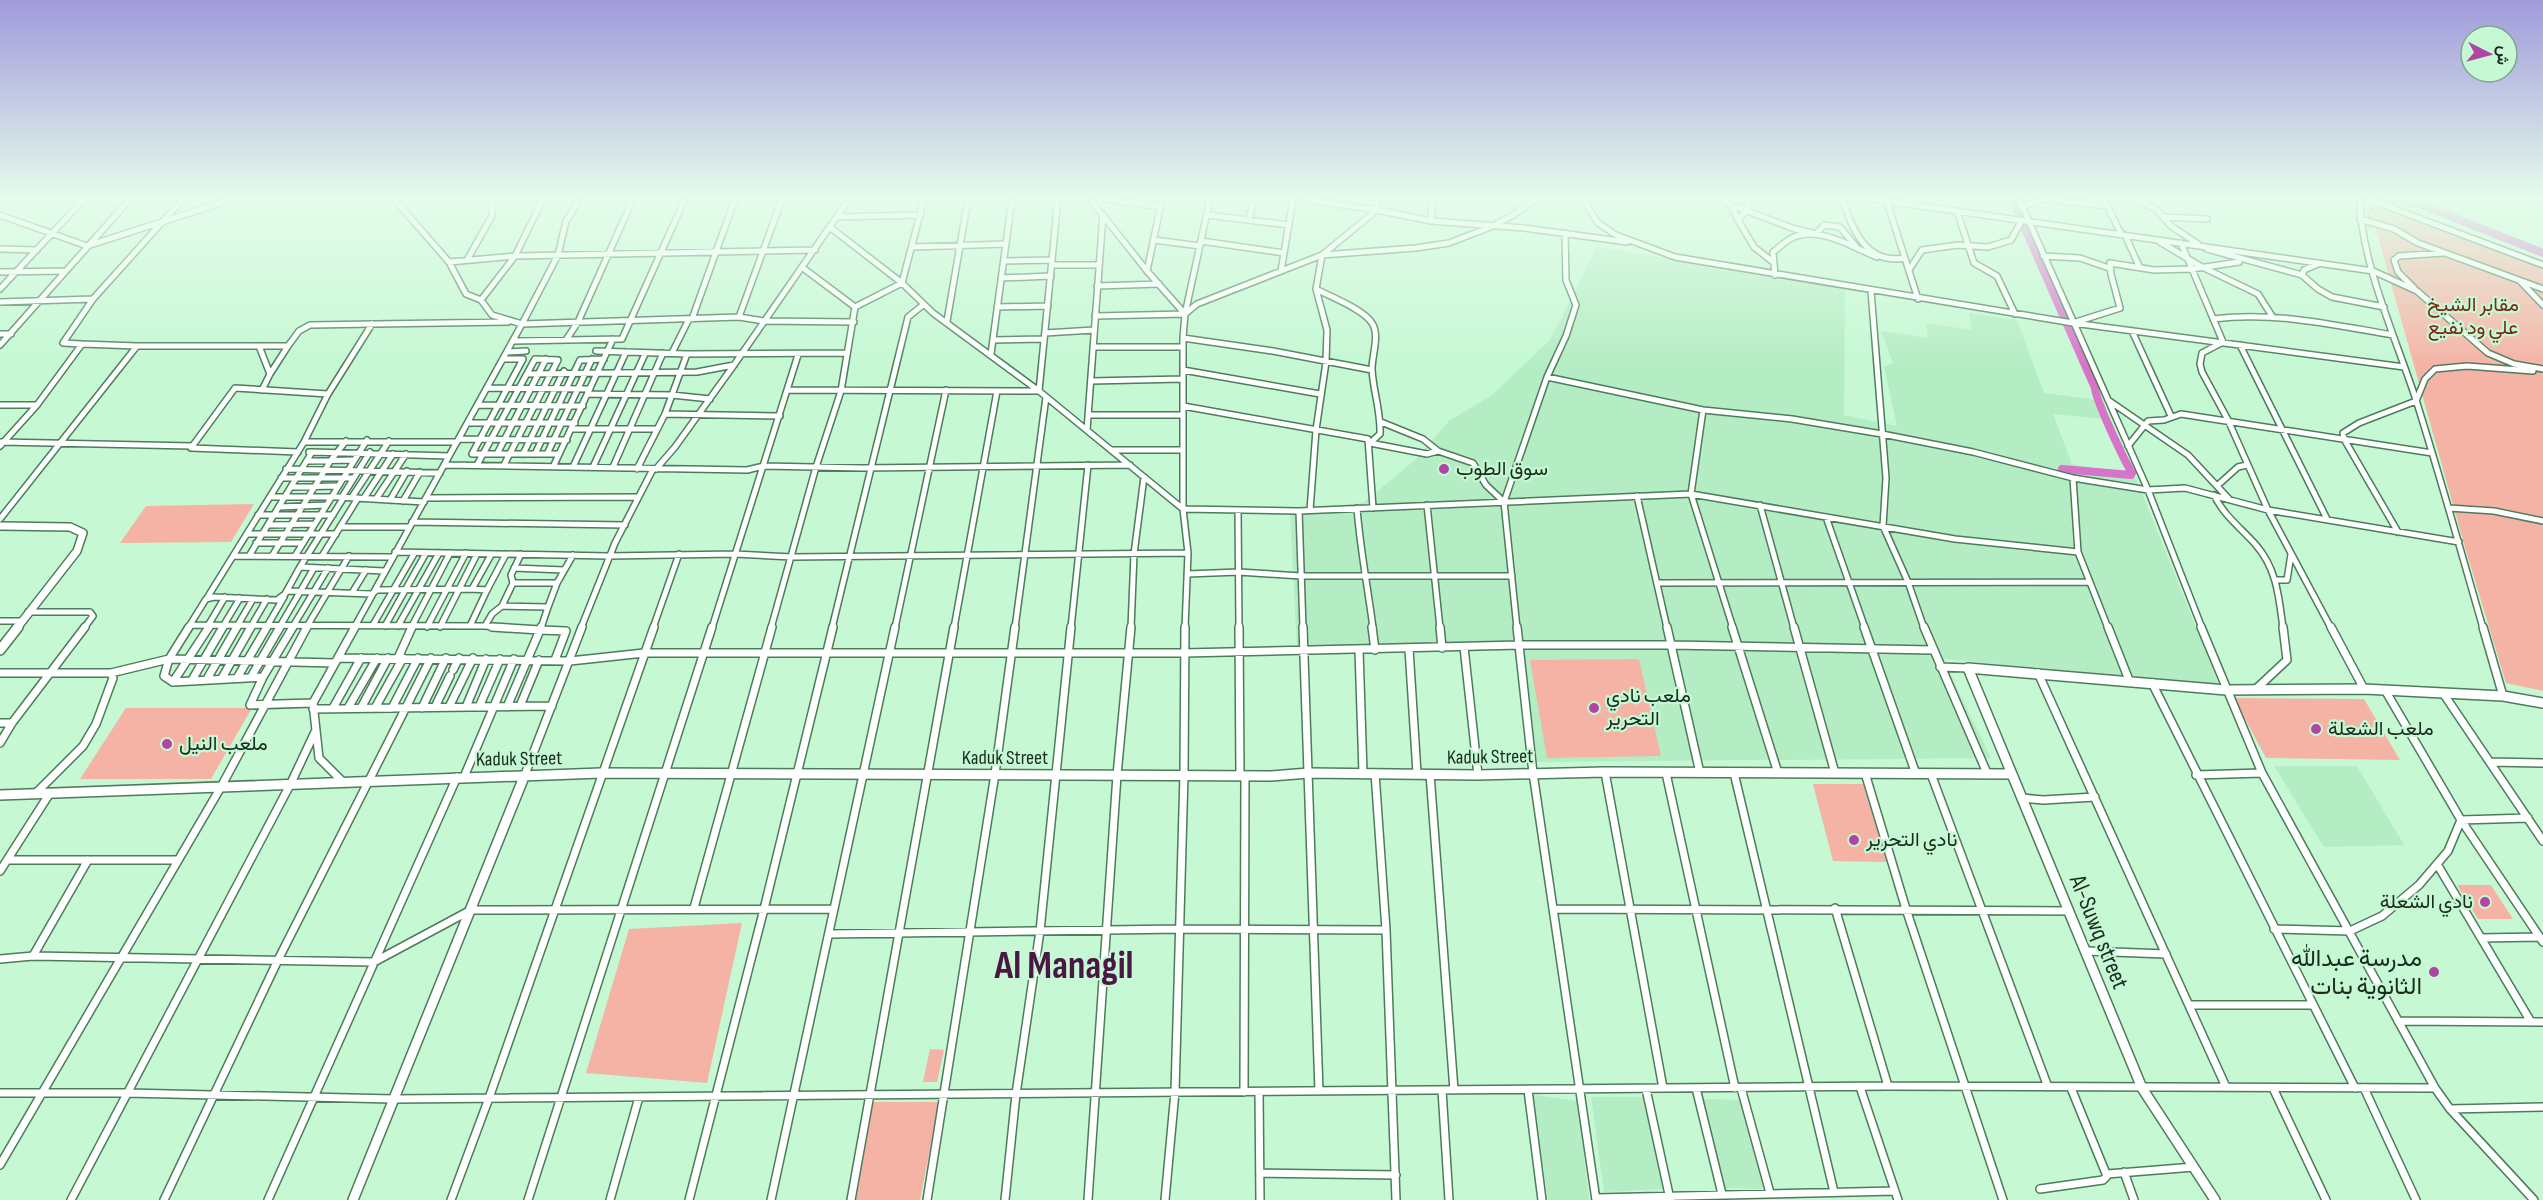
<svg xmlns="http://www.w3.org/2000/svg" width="2543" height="1200" font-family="'Sofia Sans Condensed',Vazirmatn,sans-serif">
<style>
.built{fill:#b4edc3}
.green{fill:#f5b3a5}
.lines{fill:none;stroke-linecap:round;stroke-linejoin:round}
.stream{stroke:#d873ca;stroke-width:2}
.canal{stroke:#d873ca;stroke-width:8}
.minor-far1-casing{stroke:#4d7c5b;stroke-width:8}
.minor-casing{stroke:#4d7c5b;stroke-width:10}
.tertiary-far1-casing{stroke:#4d7c5b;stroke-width:10}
.tertiary-casing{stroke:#4d7c5b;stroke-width:12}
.minor-far1{stroke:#fff;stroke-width:5}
.minor{stroke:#fff;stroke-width:7}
.tertiary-far1{stroke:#fff;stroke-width:7}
.tertiary{stroke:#fff;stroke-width:9}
.poi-dot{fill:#b145a4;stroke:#c5f8d3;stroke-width:2}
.labels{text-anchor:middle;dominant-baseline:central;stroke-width:4.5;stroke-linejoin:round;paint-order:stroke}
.park-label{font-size:20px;fill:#7a2819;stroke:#c5f8d3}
.poi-label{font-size:20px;fill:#192c1f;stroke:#c5f8d3;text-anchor:start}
.street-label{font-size:20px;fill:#192c1f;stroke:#c5f8d3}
.near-street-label{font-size:24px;fill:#192c1f;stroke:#c5f8d3}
.near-poi-label{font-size:24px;fill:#192c1f;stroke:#c5f8d3;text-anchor:end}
.near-town-label{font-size:39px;font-weight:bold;fill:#4a1643;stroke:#c5f8d3}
</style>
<rect width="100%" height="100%" fill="#c5f8d3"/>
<path class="built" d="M1597,247L1845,287L1844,415L1897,426L1884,367L1893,363L1881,331L1928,338L1926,323L1972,330L1969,313L2017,320L2044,393L2096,400L2103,419L2053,414L2072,464L2136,478L2219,685L1943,659L1991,758L1537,762L1521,642L1297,649L1290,510L1363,503L1415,460L1449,421L1492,395L1550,340Z
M2274,766H2357L2404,845L2324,847Z
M1533,1095L1578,1101L1589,1200H1548Z
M1591,1097H1646L1665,1189L1604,1192Z
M1703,1099L1744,1100L1766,1189L1724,1188Z"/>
<path class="green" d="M2369,205L2543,267V691L2506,683L2466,551Z
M254,504L231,542L120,543L146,506Z
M1639,659L1661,756L1547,758L1530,660Z
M2234,698L2364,699L2400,760L2266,758Z
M126,708H252L211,779H80Z
M1813,784H1863L1887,862L1833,861Z
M2457,885H2491L2513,919H2478Z
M742,923L707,1083L586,1073L629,929Z
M930,1049L944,1050L937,1082H923Z
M872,1102H939L920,1200H854Z"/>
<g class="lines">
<path class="stream" d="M2386,204L2398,202
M2328,206L2337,199
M2370,228L2369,213L2373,205H2377"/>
<path class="canal" d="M2012,199L2095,388C2096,401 2124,460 2132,473L2131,475L2062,469
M2387,199L2413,204
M2407,199L2543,253"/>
<defs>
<path id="minor-far1" d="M394,199L449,262L466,294L481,300L492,315L522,324L739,317L764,321L854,322
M1090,199L1147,271L1185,314
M1105,199L1161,207
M1301,199L1377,210L1431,221L1524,228L1627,242
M1583,199L1598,223L1616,235L1675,257L2073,323L2404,367
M1721,199L1731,205L1738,220
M1749,199L1747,210L1738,220L1754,247L1773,262
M1842,199C1853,230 1866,265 1905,258
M1872,199L2373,271L2417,291L2488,353L2514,364L2543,369
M1886,199L1918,299
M2019,199L2148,490L2185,488L2268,510L2459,542
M2104,199L2121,234
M2136,199L2157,210L2171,226L2198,244
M2360,199C2360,260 2397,341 2416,400C2440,476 2461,552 2483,628
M2368,199L2543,265
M0,202L3,199
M1731,205L1795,229L1816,234L1824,225L1840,227L1858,249
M2022,207L2043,199L2107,206
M1957,211L1974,263L1997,276L2015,314
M0,215L87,246L233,199
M1207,215L1289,225
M837,217L921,215
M2163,217L2207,219
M2360,219L2394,229L2418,243L2543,289
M1249,220L1254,199
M1431,221L1432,199
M831,228L902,283L933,313L1039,391L1183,509L1299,511L1691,494L1955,539L2078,552L2108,628
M2125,235L2139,266
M1154,240L1200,246
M1201,241L1284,253
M2160,242L2202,267L2258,294L2272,316
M2181,243L2223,342L2202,353L2200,364L2202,372L2228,420L2268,510L2331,628
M913,247L1006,244
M0,249L37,250
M2207,249L2302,275L2318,289L2332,297L2384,307
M2043,256L2080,258L2109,268
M467,260L492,216L493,199
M1004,261L1052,260
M449,262L515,256L815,250
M1052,265H1099
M803,268L855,307
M1909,270L1922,250L1958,245L1988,247L2011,240L2022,220
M1147,271L1162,199
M1281,271L1293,199
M0,272L66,271
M1775,275L1773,252C1779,248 1785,241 1792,238C1818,225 1852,247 1877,257
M2302,275L2304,270L2318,264
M1001,278L1051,276
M2521,282L2543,305
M1097,286L1159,284
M2414,288L2398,272L2394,260L2399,256L2443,253
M0,289L84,199
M1316,289C1331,297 1363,309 1372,323C1380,335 1372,355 1372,369C1373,391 1381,411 1380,434L1370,443
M1871,291L1886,478L1883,526L1908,582L1924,628
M93,299L183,199
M481,300L515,256L543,199
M0,302L93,299L63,343L82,344L37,405L0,446
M997,307L1048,306
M1095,316L1185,314L1197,304L1322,255L1416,248L1449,243L1493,226L1515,214L1535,199
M739,317L782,199
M692,319L735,199
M2213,319C2274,311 2333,325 2393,335
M947,321L968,199
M2076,322L2120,308L2111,274L2110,263L2154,270L2192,269L2239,262
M2132,331L2171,416
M1045,333L1094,330
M0,334H11
M1183,338L1273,351L1372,370
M566,340L578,322L633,199
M993,340L1044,339
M513,341L622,339L685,199
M0,345L130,199
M2240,345L2327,519
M137,346H288L299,331L310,325L508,322
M259,346L270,374L262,390
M1093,347H1183
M596,351L687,354
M507,352L526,351
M672,353L689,319
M991,354L1012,199
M503,359H523L472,454H559
M1183,370L1320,394
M270,374L288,346
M527,374L697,372L734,365
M1547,377L1703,410L1792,419L1882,434L1973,452L2073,478L2148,490L2202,628
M1091,381L1183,379
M487,388L590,389
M788,390L1039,391L1058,199
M328,394L372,324
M588,394L672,395L710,399
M2108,400L2188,455L2229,499
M0,405H37
M478,405L583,406
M1183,406L1368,439L1373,508
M1703,410L1691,494L1733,628
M665,414L780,416
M1088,415H1183
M1381,422L1423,439L1438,451L1473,463L1486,485L1504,502
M468,423H575
M572,429H656
M1087,430L1103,215
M459,439L567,440
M1,442L192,446
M1370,443L1427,454L1438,451
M2128,446L2148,421L2164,420L2181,414L2432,453
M1112,450H1183
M298,452L191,448L235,388L328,394L304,442
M312,452L449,456
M497,454L546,359
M523,454L564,371
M535,454L580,360L604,359
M547,454L592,359
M307,461L353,460
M444,465L747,470L764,466L863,468L1130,465
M477,465L535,359L558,360L504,465
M554,465L613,339
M573,467L626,352
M593,467L645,354
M613,467L663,353
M286,469L440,473
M637,469L665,414L687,354L846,353
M656,469L675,447L734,365L849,199
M281,478H353
M2073,478L2078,552
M2218,485L2238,467L2247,465
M292,487L337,486
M2214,495C2224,516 2241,528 2256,545C2277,569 2279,598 2283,628
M1637,496L1667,628
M270,497H338L424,502
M342,497L370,452
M352,497L389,441
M364,498L393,454
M427,498L636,497
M376,499L406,454
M390,500L407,471
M403,501L420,472
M1427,505L1440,628
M1760,505L1794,628
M280,507L326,505
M1357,508C1360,549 1368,588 1373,628
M2449,508L2494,511L2543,521
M1238,510L1239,628
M1310,510L1316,430L1326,362L1327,330L1316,289L1322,255L1377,210L1378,199
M1299,511L1303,628
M258,515H333
M1826,517L1865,628
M0,519L137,346L82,344
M412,522L625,525
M269,525L314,524
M340,527H409
M2398,532L2344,439L2343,433L2359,423L2416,401L2425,379L2435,369L2467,366L2533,371
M247,534H336
M256,543H303
M395,552L608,556L735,554L792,557L1188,553
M249,556L312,452H309
M272,556L331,460L346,441
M295,556L367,440
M322,556L358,498
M392,557L233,556L304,442H457
M300,567L344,497
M514,568L564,570
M1187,574L1239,572L1301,576H1512
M2277,580H2287L2291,554
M513,583L511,575L521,554
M513,583H557L548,607L502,606Z
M557,583L573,555
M1657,583L2089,582
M487,590L506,554
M287,591L372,594L377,590L472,589
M352,593L366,570
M207,598L233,556
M28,612H90L93,616L84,628
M0,621H21
M191,625L484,626L513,628
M373,625L414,554
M385,626L426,553
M398,626L439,553
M470,626L487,590L472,589L491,555
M485,626L492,614L502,606
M427,627L466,553
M440,627L477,554
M188,628L206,599L214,597L277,600L285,594L300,567L384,571
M209,628V624L225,597
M222,628L240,598
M236,628L253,599
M250,628L267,599
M266,628L284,597
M279,628L314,568
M292,628L328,568
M306,628L349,556
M354,628L522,324L558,255L566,221L580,199
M411,628L450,553
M541,628L548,607
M581,628L615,543L653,469
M653,628L679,554
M712,628L798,355
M771,628L816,467L841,391L855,307L902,283L924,199
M832,628L908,317L923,305
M895,628L946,390
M954,628L997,391
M1015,628L1046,397
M1071,628L1088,465
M1131,628L1134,554L1144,477
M1185,628L1188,553L1183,509V338L1185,314L1210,199
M1517,628L1504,502L1547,377L1566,336L1576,305L1566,280L1565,233"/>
<path id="minor" d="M189,627L169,659L164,676L173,682L263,677L250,705L313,703
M492,627L540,630L541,627
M1239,627L1240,776
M1303,627L1319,1091
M1372,627L1375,650
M1440,627L1442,648
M1517,627L1533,773L1596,1200
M1667,627L1700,773
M1732,627L1778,773
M1794,627L1835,773
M1864,627L1916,774
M1924,627L1987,773
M2108,627L2129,680
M2201,627L2262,773L2435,1088L2450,1109L2534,1200
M2331,627L2364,689
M2483,627L2503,696
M1464,647L1478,775
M1409,649L1417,773
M1359,650L1363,773
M338,658L570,661L644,653H1184L1520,645H1671L1932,650
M398,658L412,627
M1940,667L1968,668
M453,670L459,658
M0,673H111L113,678L96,724L83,746L36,793
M111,673L169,659L334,663
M2038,673L2226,1087
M251,677L280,627
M263,677L293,627
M222,678L251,627
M237,678L267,627
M207,679L237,627
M192,680L223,627
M173,682L209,627
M2152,683L2355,1088
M2256,689L2287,660L2283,627
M2385,690L2461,820L2543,942
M2443,693L2543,841
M520,706L539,660
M435,707L450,676
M449,707L473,658
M466,707L486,659
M479,707L500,659
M507,707L540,630L566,631L555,660
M333,708L361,658
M348,708L377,658
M361,708L388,658
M375,708L403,658
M392,708L418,658
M422,708L446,658
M313,709L552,706
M0,723H12
M0,743L12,723L85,627
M2490,762L2543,763
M1605,772L1663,1088
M1375,773L1386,930L1396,1200
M1666,773L1735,1088
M1734,773L1834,1192
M1865,773L1906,909L2003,1200
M1430,774L1454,1090
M1931,774L2048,1087
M2196,775L2262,773
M464,777L514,659
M524,777L582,627
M343,782L319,758L313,703L355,627
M2022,798L2043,800L2095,797
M7,860H177
M2437,864L2531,1022
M0,871L50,793
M694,908L772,627
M1835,908L1888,1086
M1554,909L2069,911
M2274,929L2350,931L2382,916L2419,885L2448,851L2461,820L2528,818
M829,934L1180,929L1386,930
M2481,938L2539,937
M2086,951L2166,954
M33,956L88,860
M0,959L33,956L374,962L471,910L834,909
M2189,1005H2313
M2398,1021L2543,1022
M1860,1087L1898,1200
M1696,1088L1722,1194
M1741,1088L1770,1193
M2273,1088L2326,1200
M2364,1088L2416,1200
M1646,1089L1670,1199
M1442,1090L1449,1200
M1528,1090L1542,1200
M1244,1092L1245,776
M1259,1092L1260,1200
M0,1093H127L393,1099L1888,1086L2435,1088
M2450,1109L2543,1107
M0,1165L221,787L307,627
M2124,1172L2134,1200
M1260,1173L1396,1175
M2107,1174L2194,1167
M2040,1189L2103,1180L2107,1176L2071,1088
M1596,1198L1895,1191
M71,1200L291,783L315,732
M164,1200L278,960L431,658
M268,1200L457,777
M451,1200L489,1098L654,627
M528,1200L712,627
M610,1200L639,1097
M689,1200L764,909L833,627
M771,1200L895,627
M851,1200L954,627
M927,1200L995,774L1015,627
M1005,1200L1016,1094L1040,931L1071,627
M1088,1200L1117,775L1131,627
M1165,1200L1175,1092L1184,775L1185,627"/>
<path id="tertiary-far1" d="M0,526L70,527L83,533L77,551L17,628"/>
<path id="tertiary" d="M0,650L18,627
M0,795L601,773L1271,776L1309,773L1478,775L1605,772L2010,774
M353,1200L524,777
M2215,1200L2142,1088L1968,668L2226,690L2364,689L2503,696L2543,703"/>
</defs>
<use href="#minor-far1" class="minor-far1-casing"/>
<use href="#minor" class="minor-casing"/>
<use href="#tertiary-far1" class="tertiary-far1-casing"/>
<use href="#tertiary" class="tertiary-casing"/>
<use href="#minor-far1" class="minor-far1"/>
<use href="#minor" class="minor"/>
<use href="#tertiary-far1" class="tertiary-far1"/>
<use href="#tertiary" class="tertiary"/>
</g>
<linearGradient id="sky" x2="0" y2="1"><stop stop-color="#a19adc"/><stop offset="0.54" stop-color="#e5fceb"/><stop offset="1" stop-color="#e5fceb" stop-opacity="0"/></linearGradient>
<rect width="2543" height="367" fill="url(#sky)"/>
<g class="poi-dot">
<circle cx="1444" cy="469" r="6"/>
<circle cx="1594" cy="708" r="6"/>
<circle cx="2316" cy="729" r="6"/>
<circle cx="167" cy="744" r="6"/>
<circle cx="1854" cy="840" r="6"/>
<circle cx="2485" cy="902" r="6"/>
<circle cx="2434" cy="972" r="6"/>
</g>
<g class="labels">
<g class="park-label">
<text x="2473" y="305">مقابر الشيخ<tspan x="2473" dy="23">علي ود نفيع</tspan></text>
</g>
<g class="poi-label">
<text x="1456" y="469">سوق الطوب</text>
<text x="1606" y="696">ملعب نادي<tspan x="1606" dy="23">التحرير</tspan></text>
<text x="2328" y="729">ملعب الشعلة</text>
<text x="179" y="744">ملعب النيل</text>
<text x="1866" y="840">نادي التحرير</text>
<text x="2473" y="902" text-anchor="end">نادي الشعلة</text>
</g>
<g class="street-label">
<text transform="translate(1490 757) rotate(-1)">Kaduk Street</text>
<text x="1005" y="758">Kaduk Street</text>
<text transform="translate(519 759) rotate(-1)">Kaduk Street</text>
</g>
<g class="near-street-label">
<text transform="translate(2099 932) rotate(68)">Al-Suwq street</text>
</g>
<g class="near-poi-label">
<text x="2422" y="958">مدرسة عبدالله<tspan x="2422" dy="28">الثانوية بنات</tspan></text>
</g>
<g class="near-town-label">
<text x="1064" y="966">Al Managil</text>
</g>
</g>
<g transform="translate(2489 54) rotate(96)"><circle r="28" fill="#c5f8d3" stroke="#80a68b" stroke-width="1.5"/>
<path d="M0-4.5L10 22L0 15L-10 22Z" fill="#b145a4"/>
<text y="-9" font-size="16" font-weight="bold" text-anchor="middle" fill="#192c1f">ش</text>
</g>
</svg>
